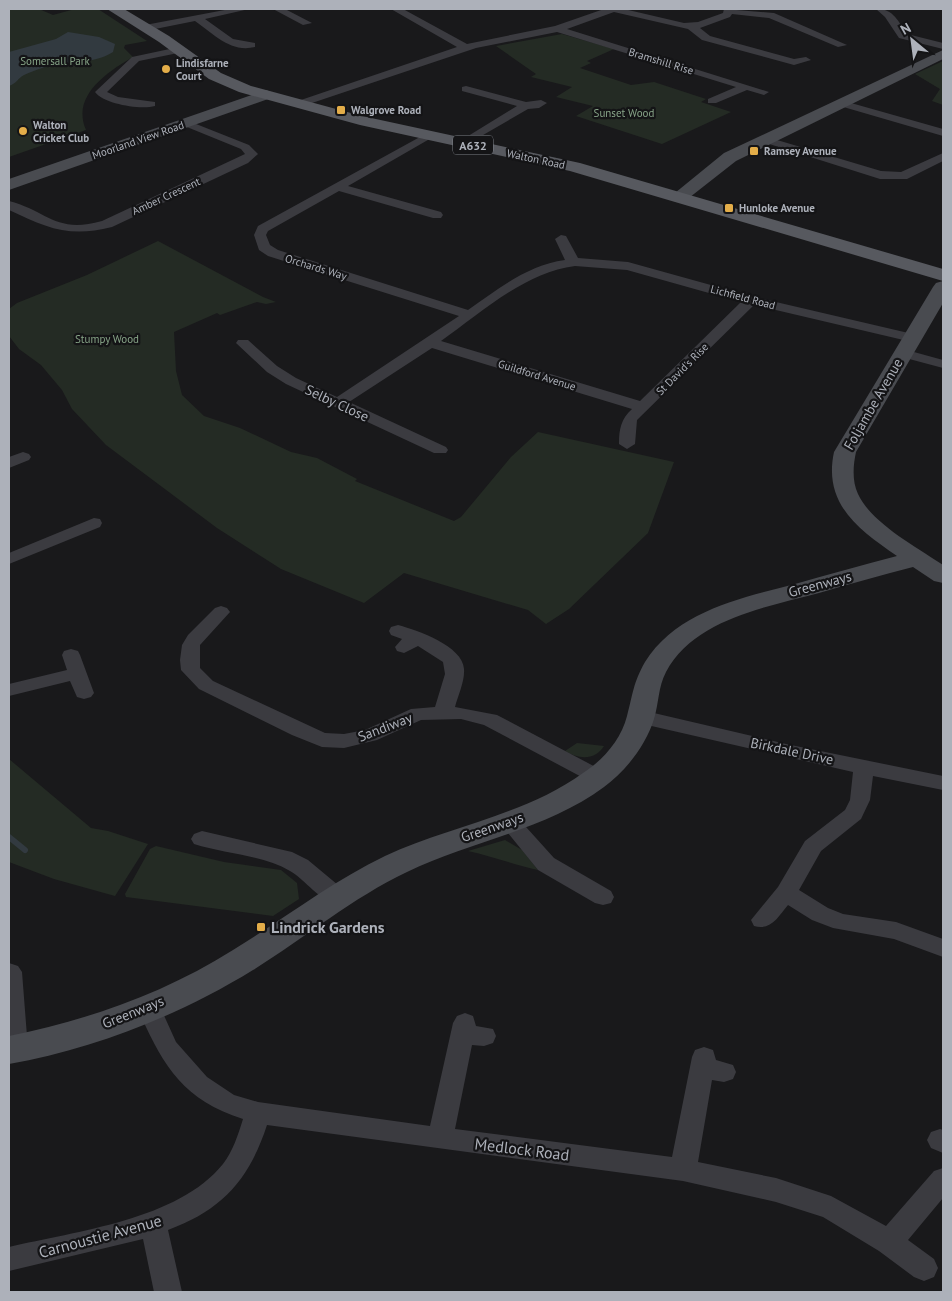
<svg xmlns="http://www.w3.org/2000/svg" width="952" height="1301" font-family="'PT Sans',sans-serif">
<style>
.green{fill:#242b24}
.water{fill:#323a40}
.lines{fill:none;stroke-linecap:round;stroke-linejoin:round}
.stream{stroke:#323a40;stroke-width:6}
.street{fill:#3b3b40;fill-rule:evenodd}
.secondary{fill:#494b50;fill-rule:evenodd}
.primary{fill:#57595f;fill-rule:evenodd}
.poi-dot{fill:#e3ad49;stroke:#141416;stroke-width:2}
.labels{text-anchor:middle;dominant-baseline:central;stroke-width:4.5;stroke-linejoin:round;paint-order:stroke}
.far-park-label{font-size:11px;fill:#86a387;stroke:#141416}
.far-street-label{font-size:11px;fill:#adb1ba;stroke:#141416}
.far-poi-label{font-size:11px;font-weight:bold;fill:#adb1ba;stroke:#141416;text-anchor:start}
.shield{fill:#141416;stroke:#7f8289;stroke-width:1}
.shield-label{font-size:12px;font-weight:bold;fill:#adb1ba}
.street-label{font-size:14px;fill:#adb1ba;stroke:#141416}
.near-poi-label{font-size:16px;font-weight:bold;fill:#adb1ba;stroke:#141416;text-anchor:start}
.near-street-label{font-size:16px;fill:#adb1ba;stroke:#141416}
</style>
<rect width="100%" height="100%" fill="#19191b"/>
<path class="green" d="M9,9H39L53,15L75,9H98L147,41L125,45L124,48L133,57C107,72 71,96 86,130L9,157Z
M562,34L614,49L587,61L591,63L580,68L631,85L654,82L706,99L701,102L731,112L662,144L576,116L593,106L556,97L572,87L531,77L536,74L496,46Z
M943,61V105L932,101L940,89L915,74Z
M158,241L263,297L276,302L266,304L257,302L220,315L217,313L174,332L176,371L182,395L204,416L240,428L291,452L317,458L357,479L355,481L454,521L461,517L511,457L538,432L674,462L648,533L569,609L546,624L528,610L404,573L364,603L281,569L217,528L106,445L72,409L62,390L41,365L19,349L9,336V309L17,303L87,275Z
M577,743L604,746C595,761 578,759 565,751Z
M9,759L91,828L108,831L148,844L115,896L54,879L9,862Z
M505,840L522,850L538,870C514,865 492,856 468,851Z
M156,846L224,862L281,870L297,883L299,899L273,916L126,897L125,894L150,849Z"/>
<path class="water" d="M68,32L99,37L115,44L113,52C92,65 66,61 42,68C36,70 30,72 24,75C18,78 16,84 9,86V52L56,39Z"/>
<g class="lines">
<path class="stream" d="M9,837L25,850"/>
<path class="street" d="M230,9H249L205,19L233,39L255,43V47C230,53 214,34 195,21L145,31L140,28L145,25Z
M273,9H285L312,23L303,25Z
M391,9H403L467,44L555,26L604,9H624L684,23L698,22L723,13L724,9L774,13L847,45L838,47L769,18L732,14L730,17L700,28L710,36L794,59L806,57L811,60L794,65L702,40L688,29L614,12L567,29L769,92L764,95L747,90L716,103H708V99L736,87L557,32L476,48L303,106H295V102L457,47Z
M876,9C893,8 898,21 907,34L943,43V49L899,38L885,17Z
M179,47L183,48V52L139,61L107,92L118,97L155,102V106C140,110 104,104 95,92L132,57Z
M466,86L526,102L541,100L547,103L539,108L528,109L464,146L460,145V141L517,106L462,91V87Z
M844,101L943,129V136L840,106V102Z
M186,120L249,145L258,154L248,163L112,227C69,238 47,228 9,210V201C48,211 55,234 102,221L245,154L241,149L182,125V121Z
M429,132L433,133V137L348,186L441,212L443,215L441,218H433L339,191L268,231L266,235L270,245L278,250L468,310C499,289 527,265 565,260L555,239L561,235L566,236L578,258L628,262L754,297L917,335L919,338L912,342L754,305L637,420L635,444L627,449L619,444C619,429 621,419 632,409L432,348L349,402L446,447L448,450L446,453H434L286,384L267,372L236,343L238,340H248L277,366L296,378L337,397L459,316L268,256L259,250L254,235L258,226ZM575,266L627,270L741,302L640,401L441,341C481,313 525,272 575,266Z
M767,137L881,171L901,172L943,153V161L907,179H880L763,142V138Z
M903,349L943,360V368L898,356L896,353Z
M23,452L29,454L31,457L29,460L9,468V457Z
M94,518L100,519L102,523L100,527L9,564V553Z
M221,606L227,608L230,612L200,645V668L213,681L325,733L344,734L365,730L411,709L435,707L445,674L443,662L418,646L404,653L397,651L395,647L402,639L391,635L389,631L391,627L398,625C417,630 463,646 464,669C465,681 458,695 455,707L497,715L605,772L608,777L605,782L598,784L591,782L484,725L461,719L421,720L377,740L344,748L322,747L292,735L199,689L181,670L180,660L182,645L188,635L215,608Z
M71,649L78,651L80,655L94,693L91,697L84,699L77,697L70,681L9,696V684L67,670L62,655L64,651Z
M641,710L786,744L943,776V790L873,776L870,800L861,819L821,851L799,890L828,908L843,914L896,922L943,939V957L894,939L833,928L812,920L788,905C778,917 771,931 754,926L751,920L778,887L805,841L845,810L850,800L853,772L634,722L631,717L634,712Z
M510,814L517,817L554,858L611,891L614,897L611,903L603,905L595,903L538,870L499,822L503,817Z
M202,831L292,852L308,860L344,890L347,896L344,902C323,908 307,880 290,871C263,855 225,854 194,844L191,839L194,834Z
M9,963L18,966L22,972L28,1049L25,1056L16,1059L9,1056Z
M149,998L157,1000L176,1042L207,1077L234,1095L258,1102L430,1126L453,1023L457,1016L465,1013L473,1016L476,1026L493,1029L496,1036L493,1043L484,1046L472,1045L455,1129L672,1157L692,1057L695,1050L704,1047L713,1050L716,1060L733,1065L736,1072L733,1079L724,1082L712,1080L698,1162L776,1178L831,1196L886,1226L934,1171L943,1168V1198L908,1240L934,1259L938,1268L934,1277L924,1281L914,1277L879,1251L823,1217L776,1202L683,1181L267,1125C249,1180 222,1210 168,1230L182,1292H154L143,1239L9,1271V1247C76,1231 178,1220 223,1164C233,1151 238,1135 243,1119C181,1099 162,1064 137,1007L141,1000Z
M940,1129L943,1130V1153L931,1148L927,1140L931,1132Z"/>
<path class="secondary" d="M943,50V59L736,161L685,201H673L670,197L724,153Z
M266,90L271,92L274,95L271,98L9,190V179Z
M943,281V303L856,452C853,466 852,481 858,494C871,523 918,548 943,565V583L934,581L913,567C881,575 850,584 819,593C767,607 694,619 666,672C658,687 659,703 654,719C646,745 626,771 604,787C546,830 471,841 407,872C352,898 305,938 253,970C180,1015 94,1049 9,1064V1036C88,1020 165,993 233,950C284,919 331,882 385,856C450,826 525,815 583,773C603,760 621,740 627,716C633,694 633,683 645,662C677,611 741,598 795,584C829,574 863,565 897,556C858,529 823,504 834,452L933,287L936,283Z"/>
<path class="primary" d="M107,9H124L169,36L221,73L251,86L362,116L580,163L943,269V281L570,171L360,125L239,92L209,79L159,42Z"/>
</g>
<g class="poi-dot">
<circle cx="166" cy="69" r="5"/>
<rect x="336" y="105" width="10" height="10" rx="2.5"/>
<circle cx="23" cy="131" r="5"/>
<rect x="749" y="146" width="10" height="10" rx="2.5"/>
<rect x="724" y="203" width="10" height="10" rx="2.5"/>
<rect x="256" y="922" width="10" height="10" rx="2.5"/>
</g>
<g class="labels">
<g class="far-park-label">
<text x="55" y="61">Somersall Park</text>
<text x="624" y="113">Sunset Wood</text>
<text x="107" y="339">Stumpy Wood</text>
</g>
<g class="far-street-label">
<text transform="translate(661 61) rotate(17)">Bramshill Rise</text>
<text transform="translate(138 140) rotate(-19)">Moorland View Road</text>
<text transform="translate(536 159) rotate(12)">Walton Road</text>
<text transform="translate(166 196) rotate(-25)">Amber Crescent</text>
<text transform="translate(316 267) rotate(17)">Orchards Way</text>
<text transform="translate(743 297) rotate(15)">Lichfield Road</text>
<text transform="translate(682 369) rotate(-45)">St David's Rise</text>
<text transform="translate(537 375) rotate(17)">Guildford Avenue</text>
</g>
<g class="far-poi-label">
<text x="176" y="63">Lindisfarne<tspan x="176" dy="13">Court</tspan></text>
<text x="351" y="110">Walgrove Road</text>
<text x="33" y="125">Walton<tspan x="33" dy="13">Cricket Club</tspan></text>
<text x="764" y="151">Ramsey Avenue</text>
<text x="739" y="208">Hunloke Avenue</text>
</g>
<rect class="shield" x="453" y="135.5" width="40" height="19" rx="4"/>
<g class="shield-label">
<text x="473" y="145">A632</text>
</g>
<g class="street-label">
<text transform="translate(337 403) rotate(25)">Selby Close</text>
<text transform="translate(873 404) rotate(-60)">Foljambe Avenue</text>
<text transform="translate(820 584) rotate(-15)">Greenways</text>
<text transform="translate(385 727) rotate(-21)">Sandiway</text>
<text transform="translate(792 751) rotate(12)">Birkdale Drive</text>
<text transform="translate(492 827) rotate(-19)">Greenways</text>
<text transform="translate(133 1012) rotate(-22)">Greenways</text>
</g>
<g class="near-poi-label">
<text x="271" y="927">Lindrick Gardens</text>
</g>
<g class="near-street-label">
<text transform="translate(522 1149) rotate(7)">Medlock Road</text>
<text transform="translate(100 1236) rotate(-15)">Carnoustie Avenue</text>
</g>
</g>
<rect width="952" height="1301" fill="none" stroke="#adb1ba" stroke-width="20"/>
<g transform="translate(912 40) rotate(331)" stroke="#141416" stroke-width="4" paint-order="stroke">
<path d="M0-4L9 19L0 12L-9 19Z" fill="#adb1ba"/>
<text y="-8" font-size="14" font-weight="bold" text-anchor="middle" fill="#adb1ba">N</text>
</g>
</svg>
